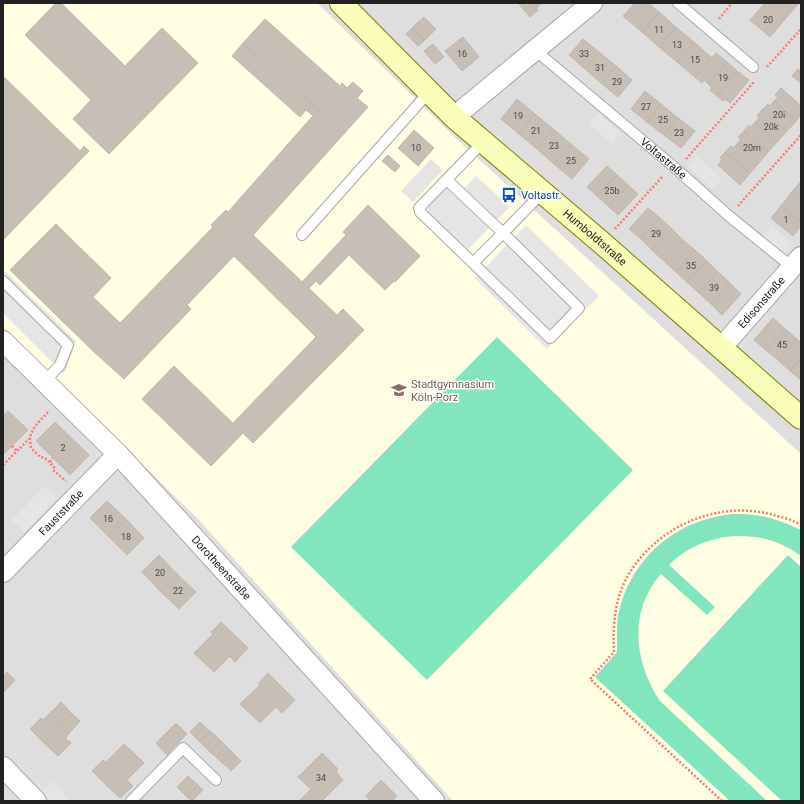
<svg xmlns="http://www.w3.org/2000/svg" width="804" height="804" font-family="Roboto,sans-serif">
<style>
.residential{fill:#dfdede}
.education{fill:#fffee3}
.pitch{fill:#81e5bd}
.parking{fill:#e5e5e5}
.building{fill:#c7beb6;stroke:#c5b4a8}
.lines{fill:none;stroke-linecap:round;stroke-linejoin:round}
.lane-casing{stroke:#a8a8a8;stroke-width:12}
.street-casing{stroke:#a8a8a8;stroke-width:22}
.secondary-casing{stroke:#758000;stroke-width:24}
.path{stroke:#ff786b;stroke-width:2.5;stroke-dasharray:2 2;stroke-linecap:butt}
.lane{stroke:#fff;stroke-width:10}
.street{stroke:#fff;stroke-width:20}
.secondary{stroke:#fbfeba;stroke-width:22}
.labels{text-anchor:middle;dominant-baseline:central;stroke-width:3;stroke-linejoin:round;paint-order:stroke}
.number-label{font-size:9px;fill:#4a4846}
.street-label{font-size:11px;fill:#212121;stroke:#fff}
.transit-label{font-size:11px;fill:#164399;stroke:#fff;text-anchor:start}
.education-label{font-size:11px;fill:#785e54;stroke:#fff;text-anchor:start}
</style>
<rect width="100%" height="100%" fill="#f2eee7"/>
<path class="residential" d="M3,3H801V801H3Z"/>
<path class="education" d="M3,3H317L460,142L801,454V801H453L197,518L3,327Z"/>
<path class="pitch" d="M497,337L633,470L427,680L291,547Z
M733,514C758,513 779,519 801,530V556C762,526 703,530 669,565L715,607L707,615L661,574C628,611 634,662 660,701L767,801H730L595,677L617,652C617,637 616,622 620,607C635,554 679,519 733,514Z
M788,555L801,567V801H782L663,691Z"/>
<path class="parking" d="M598,113L621,133L612,144L589,124Z
M697,156L722,179L713,189L688,166Z
M431,159L443,170L413,202L401,191Z
M476,176L510,207L468,249L428,213V205L446,188L466,187Z
M526,225L599,296L547,349L475,278Z
M772,225L793,245L784,255L762,236Z
M3,269L76,341L64,374L3,313Z
M45,486L57,498L24,532L12,520Z
M54,781L65,795L70,801H49L48,799L42,792Z"/>
<path class="building" d="M56,3H61L125,66L162,28L198,63L109,154L73,119L91,100L25,35Z
M518,3H542L536,8L538,10L530,17Z
M635,3H648L659,12L642,32L623,16Z
M765,3L785,19L770,37L750,20Z
M767,3H799L785,19Z
M659,12L676,27L659,47L642,32Z
M424,17L436,29L430,35L418,22Z
M265,19L340,86L342,83L347,88L353,82L363,91L357,98L368,107L253,235L337,315L343,309L364,330L253,443L233,423L316,337L234,256L187,305L191,309L124,379L93,351L213,227L211,225L226,210L228,212L318,110L243,43Z
M418,22L430,35L424,41L412,28Z
M676,27L694,42L677,62L659,47Z
M412,28L424,41L418,46L406,34Z
M463,37L479,57L462,71L445,51Z
M583,39L599,52L585,69L569,55Z
M694,42L712,58L695,77L677,62Z
M243,43L318,110L313,116L306,110L300,117L232,56Z
M433,44L444,57L435,64L424,51Z
M599,52L616,66L601,83L585,69Z
M716,53L727,62L708,84L704,80L702,83L695,77Z
M727,62L737,71L717,96L710,90L712,88L708,84Z
M616,66L632,80L618,97L601,83Z
M798,69L800,71L801,70V83L792,76Z
M737,71L749,80L730,103L725,99L723,101L717,96Z
M3,76L80,151L84,146L89,151L3,240Z
M781,88L801,106V115L796,121L774,101L778,97L775,95Z
M645,91L661,104L647,122L631,109Z
M517,99L535,114L519,134L501,119Z
M774,101L796,121L787,131L762,110L768,104L770,106Z
M661,104L678,118L664,135L647,122Z
M762,110L787,131L777,142L755,122L759,118L757,116Z
M535,114L553,129L537,149L519,134Z
M678,118L695,131L681,148L664,135Z
M755,122L777,142L768,152L744,131L749,125L751,127Z
M553,129L571,144L554,164L537,149Z
M414,130L434,148L418,166L398,148Z
M744,131L768,152L759,163L737,144L741,139L738,137Z
M571,144L589,159L572,179L554,164Z
M737,144L759,163L750,173L725,152L731,146L733,148Z
M725,152L750,173L740,185L718,165L722,160L720,158Z
M388,155L400,166L395,172L382,161Z
M607,166L617,175L597,196L587,187Z
M617,175L628,185L608,206L597,196Z
M801,181V202L791,193Z
M628,185L638,194L618,215L608,206Z
M791,193L801,202V222L781,206Z
M368,205L420,256L395,282L394,281L385,290L349,255L320,285L316,281L309,288L302,282L346,235L343,232Z
M781,206L801,222V226L793,236L771,218Z
M648,208L660,218L641,239L629,229Z
M660,218L672,229L652,250L641,239Z
M56,224L111,278L93,297L120,323L93,351L10,270Z
M672,229L683,240L664,261L652,250Z
M683,240L695,250L676,272L664,261Z
M695,250L707,261L687,282L676,272Z
M707,261L718,272L699,293L687,282Z
M718,272L730,283L711,304L699,293Z
M730,283L741,294L722,315L711,304Z
M773,318L785,329L767,351L754,340Z
M785,329L797,339L778,360L767,351Z
M797,339L801,343V358L790,371L778,360Z
M801,358V380L790,371Z
M174,366L243,433L211,466L142,399Z
M8,411L28,430L13,445L3,435V416Z
M55,422L89,455L70,475L36,441Z
M3,435L13,445L3,455Z
M107,501L126,519L109,537L90,518Z
M126,519L144,538L127,555L109,537Z
M159,555L177,574L160,591L142,572Z
M177,574L196,592L179,609L160,591Z
M221,622L248,648L235,662L230,656L214,672L194,653L213,634L211,632Z
M7,672L15,680L3,693V677Z
M268,673L295,700L282,713L276,707L260,723L240,704L260,685L258,684Z
M61,702L72,714L44,743L30,729L41,718L43,720Z
M72,714L80,721L65,738L71,743L58,756L44,743Z
M200,722L205,727L195,737L190,732Z
M176,723L187,734L182,739L171,728Z
M205,727L210,731L200,742L195,737Z
M171,728L182,739L177,744L166,733Z
M210,731L216,736L205,747L200,742Z
M166,733L177,744L172,749L161,738Z
M216,736L221,741L210,752L205,747Z
M161,738L172,749L167,755L156,743Z
M221,741L226,746L216,757L210,752Z
M124,744L136,755L106,785L92,771L103,760L106,762Z
M226,746L231,751L221,762L216,757Z
M231,751L236,756L226,766L221,762Z
M322,753L338,769L336,772L343,780L322,801H299L311,789L298,777Z
M136,755L144,763L127,780L133,786L120,798L106,785Z
M236,756L241,761L231,771L226,766Z
M188,776L193,781L182,792L177,787Z
M381,780L397,796L392,801H371L366,796Z
M193,781L198,785L187,797L182,792Z
M198,785L203,790L192,801L187,797Z"/>
<g class="lines">
<defs>
<g id="lane">
<path d="M678,3L753,67"/>
<path id="s1" d="M535,50L673,166L729,216L792,267"/>
<path d="M447,180L503,233L543,192"/>
<path d="M302,235L429,92"/>
<path d="M473,263L550,338L579,308L503,233L473,263L420,212L419,208L483,142"/>
<path d="M3,281L68,345L60,365L45,381"/>
<path d="M131,801L183,748L216,780"/>
</g>
<g id="street">
<path d="M454,117L592,3"/>
<path id="s2" d="M3,341L118,454L434,801"/>
<path id="s3" d="M721,348L801,257"/>
<path id="s4" d="M3,572L118,454"/>
<path d="M3,767L36,801"/>
</g>
<g id="secondary">
<path id="s5" d="M341,3L454,117L602,243L801,418"/>
</g>
</defs>
<use href="#lane" class="lane-casing"/>
<use href="#street" class="street-casing"/>
<use href="#secondary" class="secondary-casing"/>
<path class="path" d="M719,19L732,3
M767,67L801,29
M686,159L754,82
M738,206L801,135
M615,229L663,176
M30,438L31,448L40,457C46,457 49,462 54,467L53,470L66,481
M12,446L17,451
M50,462L53,458
M3,465L30,438C32,427 42,419 49,411
M722,801L590,679L614,652C613,628 614,605 624,583C650,530 713,500 770,514C780,517 792,519 801,525"/>
<use href="#lane" class="lane"/>
<use href="#street" class="street"/>
<use href="#secondary" class="secondary"/>
</g>
<defs>
<symbol id="bus-bare" viewBox="-9 -9 18 18"><path d="M-5-6H5V4H4V6H2V4H-2V6H-4V4H-5ZM-3.5-4V0h7V-4ZM-3.5 1.2v1.5H-2V1.2ZM2 1.2v1.5H3.5V1.2Z" fill="#1a4fb4" stroke="#fff" stroke-width="2.5" paint-order="stroke"/></symbol>
<symbol id="school-bare" viewBox="-9 -9 18 18"><path d="M0-5L7-2L0 1L-7-2ZM-4 1L0 2.5L4 1V4Q0 6-4 4Z" fill="#8d6e63" stroke="#fff" stroke-width="2.5" paint-order="stroke"/></symbol>
</defs>
<g fill-rule="evenodd">
<use href="#bus-bare" x="498" y="184" width="22" height="22"/>
<use href="#school-bare" x="388" y="379" width="22" height="22"/>
</g>
<g class="labels">
<g class="number-label">
<text x="768" y="20">20</text>
<text x="659" y="30">11</text>
<text x="677" y="45">13</text>
<text x="462" y="54">16</text>
<text x="584" y="54">33</text>
<text x="695" y="60">15</text>
<text x="600" y="68">31</text>
<text x="723" y="78">19</text>
<text x="617" y="82">29</text>
<text x="646" y="107">27</text>
<text x="779" y="115">20i</text>
<text x="518" y="116">19</text>
<text x="663" y="120">25</text>
<text x="771" y="127">20k</text>
<text x="536" y="131">21</text>
<text x="679" y="133">23</text>
<text x="554" y="146">23</text>
<text x="416" y="148">10</text>
<text x="752" y="148">20m</text>
<text x="571" y="161">25</text>
<text x="612" y="191">25b</text>
<text x="786" y="220">1</text>
<text x="656" y="234">29</text>
<text x="691" y="266">35</text>
<text x="714" y="288">39</text>
<text x="782" y="345">45</text>
<text x="63" y="448">2</text>
<text x="108" y="519">16</text>
<text x="126" y="537">18</text>
<text x="160" y="573">20</text>
<text x="178" y="591">22</text>
<text x="321" y="778">34</text>
</g>
<g class="street-label">
<text stroke="none"><textPath href="#s1" startOffset="168">Voltastraße</textPath></text>
<text stroke="none"><textPath href="#s5" startOffset="346">Humboldtstraße</textPath></text>
<text stroke="none"><textPath href="#s3" startOffset="61">Edisonstraße</textPath></text>
<text stroke="none"><textPath href="#s4" startOffset="83">Fauststraße</textPath></text>
<text stroke="none"><textPath href="#s2" startOffset="315">Dorotheenstraße</textPath></text>
</g>
<g class="transit-label">
<text x="521" y="195">Voltastr.</text>
</g>
<g class="education-label">
<text x="411" y="384">Stadtgymnasium<tspan x="411" dy="13">Köln-Porz</tspan></text>
</g>
</g>
<rect width="804" height="804" fill="none" stroke="#212121" stroke-width="8"/>
</svg>
